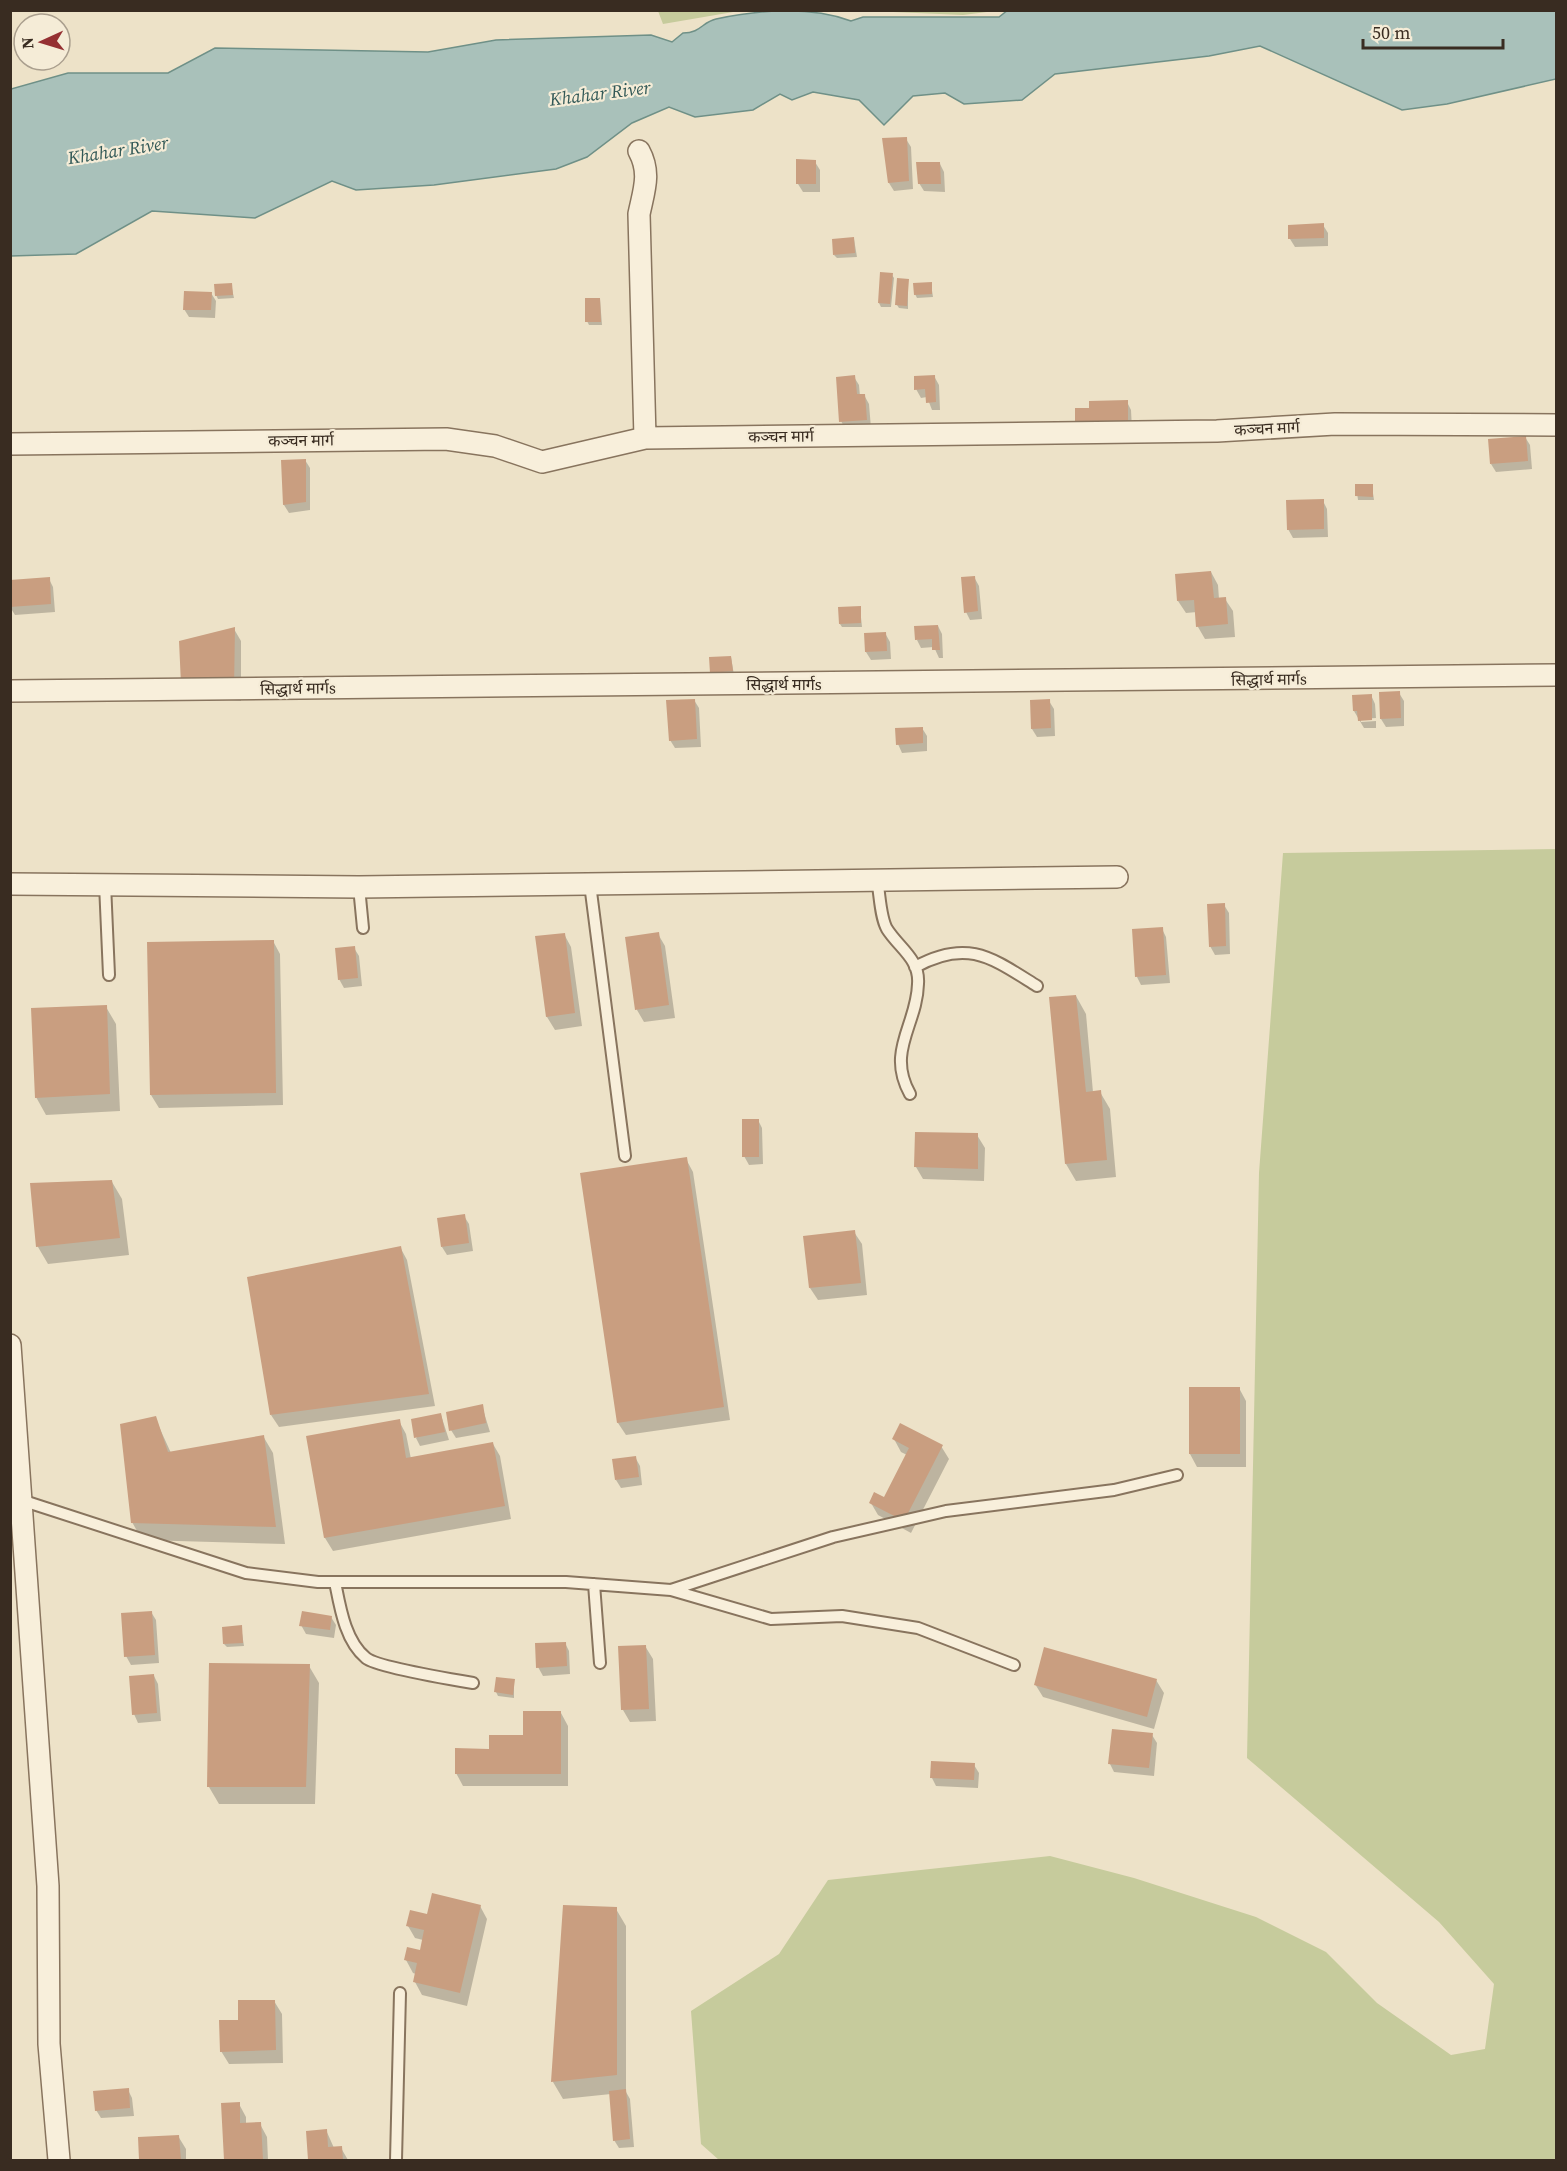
<svg xmlns="http://www.w3.org/2000/svg" width="1567" height="2171" font-family="'Source Serif 4','Noto Sans Devanagari',serif">
<style>
.green{fill:#c6cb9c}
.water{fill:#a9c1ba;stroke:#6f9087;stroke-width:1.5}
.shadow{fill:#0003}
.building{fill:#c99e80}
.lines{fill:none;stroke-linecap:round;stroke-linejoin:round}
.lane-casing{stroke:#88745e;stroke-width:14}
.street-casing{stroke:#88745e;stroke-width:24}
.lane{stroke:#f8efdb;stroke-width:10}
.street{stroke:#f8efdb;stroke-width:21}
.labels{text-anchor:middle;dominant-baseline:central;stroke-width:4.5;stroke-linejoin:round;paint-order:stroke}
.street-label{font-size:16px;fill:#392c21;stroke:#f5ecd7}
.water-label{font-size:18px;font-style:italic;fill:#315856;stroke:#f5ecd7}
</style>
<rect width="100%" height="100%" fill="#ede2c8"/>
<path class="green" d="M658,11V10L739,11L663,24Z
M870,11H995L963,15Z
M1556,849V2160H719L701,2144L691,2011L779,1954L828,1880L1050,1856L1134,1878L1256,1917L1326,1952L1377,2003L1451,2055L1485,2049L1494,1984L1439,1922L1247,1758L1259,1173L1283,853Z"/>
<path class="water" d="M1008,10L1556,11V79L1447,104L1402,110L1260,46L1209,56L1055,74L1022,100L964,104L945,93L913,96L884,125L859,100L813,92L792,100L780,94L753,110L695,117L669,107L632,123L587,157L556,169L434,185L356,190L332,181L255,218L152,211L76,254L11,256V89L68,73H168L215,48L428,52L496,40L651,35L672,42L683,33C701,33 702,22 716,19C759,10 810,6 851,21L863,17H999Z"/>
<path class="shadow" d="M884,139H906L911,147L913,189L894,191L889,183Z
M815,162L820,170V192H803L798,184Z
M940,164L944,172L945,192L924,191L919,183Z
M1323,225L1328,233V246L1295,247L1290,239L1289,226Z
M854,239L857,257L837,258L834,255Z
M892,275L894,278L891,307H881L879,303Z
M908,280V309L899,308L897,305Z
M231,284L234,298L218,299L216,295Z
M931,284L933,297L917,298L915,294Z
M211,293L216,301L215,318L189,317L184,309Z
M600,299L602,325H589L587,321Z
M934,376L939,385L940,410H932L927,397L921,398L916,389Z
M854,377L859,385L860,396L864,395L869,404L871,428L846,430L841,421Z
M1127,402L1131,410L1132,429L1081,430L1077,421L1091,410Z
M1525,437L1530,445L1532,469L1496,472L1491,464Z
M305,460L310,468V510L289,513L284,505L282,462Z
M1356,485L1372,486L1374,500H1358Z
M1323,501L1327,509L1328,537L1293,538L1288,529Z
M1211,572L1218,585L1219,599H1225L1233,611L1235,637L1205,639L1198,627L1197,612L1186,613L1178,601Z
M974,577L979,586L982,619L970,620L966,612Z
M49,579L53,587L55,612L15,615L10,607V582Z
M860,608L862,627H842L840,624Z
M938,626L942,634L943,658H939L934,647L921,648L917,640Z
M234,629L241,641V701L190,697Z
M885,633L890,642L891,659L871,660L866,652L865,635Z
M731,657L734,675L714,676L712,672Z
M1399,693L1404,701V726L1386,727L1381,719Z
M1371,695L1375,704L1376,718L1361,719V722L1376,721V728H1364L1354,711Z
M694,700L699,708L701,747L675,748L670,740Z
M1049,701L1054,709L1055,736L1037,737L1032,729Z
M922,728L927,736V751L902,753L898,744Z
M1224,905L1229,913L1230,954L1215,955L1210,946Z
M1162,929L1166,937L1170,983L1141,985L1137,977Z
M564,934L571,947L582,1026L555,1030L547,1017L537,938Z
M658,934L665,946L675,1018L644,1022L637,1010Z
M273,941L280,954L283,1105L159,1108L151,1095L148,944Z
M354,948L359,956L362,986L344,988L339,979Z
M1076,996L1086,1014L1093,1092H1100L1110,1109L1116,1177L1076,1181L1066,1164L1050,999Z
M106,1007L116,1024L120,1111L46,1115L36,1097Z
M758,1120L762,1128L763,1164L749,1165L744,1156Z
M977,1135L985,1148L984,1181L923,1179L916,1167Z
M686,1159L693,1172L730,1420L626,1435L618,1423Z
M112,1182L122,1199L129,1255L48,1264L38,1247L32,1185Z
M464,1216L469,1224L473,1251L447,1255L442,1247Z
M854,1232L862,1244L867,1295L818,1300L810,1288Z
M400,1247L407,1260L435,1406L279,1427L271,1415Z
M1239,1388L1246,1401V1467H1197L1190,1454Z
M482,1406L490,1432L456,1438L451,1430Z
M441,1415L449,1440L420,1446L416,1438Z
M155,1418L171,1453L263,1436L273,1453L285,1544L142,1540L132,1522Z
M399,1421L406,1434L411,1459L493,1444L500,1456L511,1519L333,1551L325,1538L307,1437Z
M894,1439L941,1446L949,1459L911,1533L878,1515L871,1503L884,1499L907,1455L901,1452Z
M635,1457L640,1466L642,1485L621,1488L616,1480Z
M151,1612L156,1620L159,1663L131,1665L126,1656Z
M331,1617L336,1625L334,1638L306,1634L301,1625Z
M241,1627L244,1646L227,1647L224,1644Z
M565,1643L569,1651L570,1674L543,1676L538,1667Z
M645,1646L653,1659L656,1721L630,1722L623,1710Z
M309,1666L319,1683L315,1804H219L209,1787Z
M154,1676L158,1684L161,1721L138,1723L134,1714Z
M1156,1680L1164,1693L1154,1729L1043,1697L1035,1684Z
M514,1681V1698L498,1696L496,1692Z
M561,1713L568,1726V1786H463L456,1773L490,1750L524,1737Z
M1152,1735L1157,1743L1154,1776L1114,1772L1110,1764Z
M974,1765L979,1773L978,1788L936,1786L932,1778Z
M480,1906L487,1919L467,2006L422,1995L415,1982L416,1974L413,1973L406,1960L421,1952L423,1940L415,1938L408,1926L428,1916Z
M616,1909L626,1926V2092L630,2099L634,2147L619,2148L614,2140L611,2094L563,2099L553,2082Z
M274,2001L282,2014L283,2063L229,2064L221,2051L240,2021Z
M128,2090L132,2098L134,2116L101,2118L96,2110Z
M239,2104L246,2117V2125L260,2124L267,2137L268,2160H226L223,2105Z
M326,2130L334,2148H341L348,2160H310L307,2132Z
M178,2136L186,2149V2160H140L139,2138Z"/>
<path class="building" d="M907,137L909,181L888,183L882,138Z
M796,159L816,160V184H796Z
M916,162H940L941,184H918Z
M1324,223V238L1288,239V225Z
M854,237L855,253L833,255L832,239Z
M880,272L893,273L890,304L878,303Z
M897,278L909,279L907,306L895,305Z
M932,282V294L914,295L913,283Z
M232,283L233,295L215,296L214,284Z
M184,291L212,292L211,310H183Z
M585,298H600L601,322H585Z
M855,375L857,394H865L867,420L839,422L836,377Z
M935,375L936,402L926,403L925,389L914,390V376Z
M1128,400V421L1075,422V408H1089V401Z
M1526,436L1528,461L1490,464L1488,439Z
M306,459V502L283,505L281,460Z
M1355,484H1373V497L1355,496Z
M1324,499V529L1287,530L1286,500Z
M1211,571L1214,598L1226,597L1228,624L1196,627L1194,600L1177,601L1175,574Z
M975,576L978,611L964,613L961,577Z
M50,577L51,604L10,607V580Z
M861,606V623L839,624L838,607Z
M938,625L940,650H932V639L915,640L914,626Z
M235,627L234,689L181,684L179,641Z
M886,632L887,651L865,652L864,633Z
M731,656L733,671L710,673L709,657Z
M1400,691L1401,718L1380,719L1379,692Z
M1372,694V720L1358,721L1357,711H1353L1352,695Z
M695,699L697,739L669,741L666,700Z
M1050,699L1051,728L1031,729L1030,700Z
M923,727V743L896,745L895,728Z
M1225,903L1226,946L1209,947L1207,904Z
M1163,927L1166,975L1135,977L1132,929Z
M659,932L669,1005L635,1010L625,937Z
M565,933L575,1013L546,1017L535,936Z
M274,940L276,1093L150,1095L147,942Z
M355,946L358,978L338,980L335,948Z
M1076,995L1086,1092L1101,1090L1107,1160L1065,1164L1049,997Z
M107,1005L110,1094L35,1098L31,1008Z
M742,1119H759V1157H742Z
M915,1132L978,1133V1169L914,1167Z
M687,1157L724,1407L617,1423L580,1173Z
M112,1180L120,1238L36,1247L30,1183Z
M465,1214L469,1243L441,1247L437,1218Z
M855,1230L861,1283L809,1288L803,1236Z
M401,1246L429,1394L270,1415L247,1277Z
M1189,1387H1240V1454H1189Z
M483,1404L486,1423L449,1431L446,1412Z
M441,1413L445,1432L414,1438L411,1419Z
M156,1416L168,1452L264,1435L276,1527L131,1523L120,1424Z
M400,1419L406,1458L493,1442L505,1506L324,1538L306,1436Z
M900,1423L943,1445L904,1521L869,1503L874,1492L884,1497L909,1448L892,1439Z
M636,1456L639,1477L615,1480L612,1459Z
M152,1611L155,1655L124,1657L121,1613Z
M302,1611L332,1616L330,1630L299,1626Z
M242,1625L243,1643L223,1644L222,1627Z
M566,1642L567,1666L536,1668L535,1643Z
M646,1645L649,1709L621,1710L618,1646Z
M1044,1647L1157,1679L1147,1717L1034,1685Z
M209,1663L310,1664L306,1787H207Z
M154,1674L157,1713L132,1715L129,1676Z
M496,1677L515,1679L513,1695L494,1692Z
M523,1711H561V1774H455V1748L489,1749V1735H523Z
M1112,1729L1153,1733L1149,1768L1108,1764Z
M931,1761L975,1763L974,1780L930,1778Z
M432,1893L481,1905L460,1993L413,1982L417,1963L404,1960L407,1947L420,1950L424,1930L406,1926L410,1910L427,1914Z
M563,1905L617,1907V2075L551,2082Z
M238,2000H275L276,2050L220,2052L219,2020H238Z
M129,2088L130,2108L95,2111L93,2091Z
M626,2089L630,2139L613,2141L609,2091Z
M240,2102V2123L261,2122L263,2160H224L221,2103Z
M327,2129L328,2147L342,2146L343,2160H308L306,2131Z
M179,2135L181,2160H139L138,2137Z"/>
<g class="lines">
<defs>
<path id="lane" d="M877,880C880,894 880,917 887,929C899,948 920,959 918,984C917,1025 886,1051 910,1094
M105,884L109,975
M590,884L625,1156
M359,887L363,928
M915,967C968,938 992,958 1037,986
M21,1500L246,1573L318,1582H566L671,1590L771,1619L842,1616L918,1628L1014,1665
M335,1582C340,1607 345,1641 366,1658C377,1667 455,1680 473,1683
M594,1584L600,1663
M671,1590L833,1537L946,1511L1114,1490L1177,1475
M396,2160L400,1993"/>
<path id="street" d="M639,151C651,173 644,190 639,214L645,438
M10,444L446,439L495,446L542,462L645,438L1217,431L1335,424L1556,425
M10,691L1556,675
M10,884L359,887L1117,877
M10,1345L48,1886L49,2044L59,2160"/>
</defs>
<use href="#lane" class="lane-casing"/>
<use href="#street" class="street-casing"/>
<use href="#lane" class="lane"/>
<use href="#street" class="street"/>
</g>
<g class="labels">
<g class="street-label">
<text transform="translate(1267 428) rotate(-3)">कञ्चन मार्ग</text>
<text transform="translate(781 436) rotate(-1)">कञ्चन मार्ग</text>
<text transform="translate(301 440) rotate(-1)">कञ्चन मार्ग</text>
<text transform="translate(1269 679) rotate(-1)">सिद्धार्थ मार्गs</text>
<text x="784" y="684">सिद्धार्थ मार्गs</text>
<text transform="translate(298 688) rotate(-1)">सिद्धार्थ मार्गs</text>
</g>
<g class="water-label">
<text transform="translate(600 93) rotate(-7)">Khahar River</text>
<text transform="translate(118 150) rotate(-9)">Khahar River</text>
</g>
</g>
<rect width="1567" height="2171" fill="none" stroke="#392c21" stroke-width="24"/>
<g transform="translate(42 42) rotate(266)"><circle r="28" fill="#f5ecd7" stroke="#aa9f8e" stroke-width="1.5"/>
<path d="M0-4.5L10 22L0 15L-10 22Z" fill="#953032"/>
<text y="-9" font-size="16" font-weight="bold" text-anchor="middle" fill="#392c21">N</text>
</g>
<path d="M1363 39v9h140v-9" fill="none" stroke="#392c21" stroke-width="3"/>
<text x="1372" y="39" font-size="18" fill="#392c21" stroke="#f5ecd7" stroke-width="4.5" paint-order="stroke">50 m</text>
</svg>
